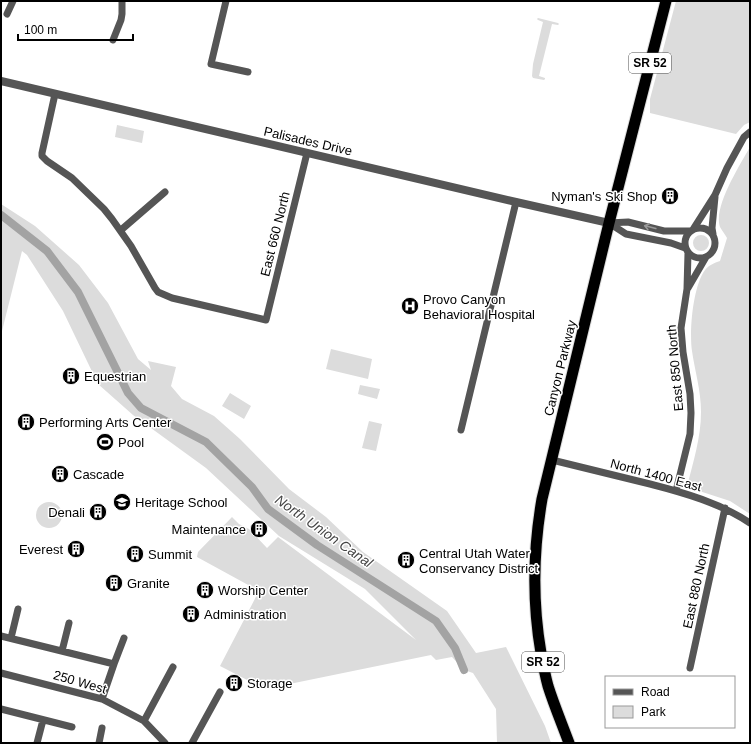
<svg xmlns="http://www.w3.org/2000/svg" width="751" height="744" font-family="Helvetica,sans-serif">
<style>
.green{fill:#dcdcdc}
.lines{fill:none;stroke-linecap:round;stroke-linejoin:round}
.canal{stroke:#a3a3a3;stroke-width:8}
.trunk-casing{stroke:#dbdbdb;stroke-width:13}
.minor{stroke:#555;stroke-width:7}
.tertiary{stroke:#555;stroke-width:8}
.trunk{stroke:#000;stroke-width:11}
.oneway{stroke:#999}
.labels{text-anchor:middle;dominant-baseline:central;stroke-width:3;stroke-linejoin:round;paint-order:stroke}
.shield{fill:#fff;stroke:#4c4c4c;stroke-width:1}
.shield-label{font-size:12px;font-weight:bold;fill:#000}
.street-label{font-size:13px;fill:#000;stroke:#fff}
.poi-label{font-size:13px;fill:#000;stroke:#fff;text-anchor:start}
.water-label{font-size:14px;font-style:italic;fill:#444;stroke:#fff}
</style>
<rect width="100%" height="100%" fill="#fff"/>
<path class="green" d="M676,1H750V122L744,125L736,134L650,113V99Z
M538,18L558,23L559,24L558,25L552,24L539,76L545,78V79L544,80L533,78L532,76L533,64L543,22L538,20L537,19Z
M117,125L144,131L142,143L115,137Z
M750,147V514L730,501L687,487C693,462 701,438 701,412C701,390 695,372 692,351C689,331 693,286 705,270C709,265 714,263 720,261L727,238C725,234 722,231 720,227C713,207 740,165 750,147Z
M1,204L35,226L79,265L108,303L138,359L151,370L148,361L176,367L171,386L182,399L214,416L240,439L289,489L326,517L363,552L447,611L476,653L506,647L545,726L551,743H497L496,709L473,673L464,670L452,657L436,660L431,655L265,689L220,666L259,591L197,557L198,552L232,517L239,524L249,529L267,548L278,537L416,640L365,589L279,536L206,468L133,415L98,384L63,311L27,255L22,251L1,335Z
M693 243a8 8 0 1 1 16 0a8 8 0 1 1-16 0Z
M331,349L372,359L368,379L326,369Z
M360,385L380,389L377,399L358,394Z
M230,393L251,406L244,419L222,406Z
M369,421L382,424L376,451L362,448Z
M36 515a13 13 0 1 1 26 0a13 13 0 1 1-26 0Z"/>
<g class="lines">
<path class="canal" d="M1,215L47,251L78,292L128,393L141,408L206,442L252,487L268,509L317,545L436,621L455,648L464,670"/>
<defs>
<path id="trunk" d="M569,743C562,724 554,705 548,686C545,675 543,664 541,653C532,601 533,551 542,499L609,223L666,1"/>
</defs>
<use href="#trunk" class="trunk-casing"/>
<path class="minor" d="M226,1L211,64L248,72
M7,14L13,1
M113,40L121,20L122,14V1
M55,94L42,153V156L47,161L72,178L104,209L112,219L131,246L155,288L158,292L172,298L266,320L307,153
M609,223L628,222L664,231H689
M609,223L626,234L671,243L685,248
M685 243a15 15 0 1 1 30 0a15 15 0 1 1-30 0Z
M694,228L715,195L727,168L744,137L750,132
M121,230L165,192
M713,234L712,228L715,197
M688,288L706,257
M461,430L516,202
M552,460C585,468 618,476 650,484C685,493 720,503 750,523
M676,491L690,434L691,413L690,394L683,352L681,328L687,289L688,253
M1,636L114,664
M11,638L18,609
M62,651L69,623
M690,668L725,508
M1,673L102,699L144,721L165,743
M102,699L114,664L124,638
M1,709L72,727
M144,721L173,667
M37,743L43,720
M99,743L102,728
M192,743L220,692"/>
<path class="tertiary" d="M1,81L516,202L609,223"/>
<use href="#trunk" class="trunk"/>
</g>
<defs><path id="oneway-shaft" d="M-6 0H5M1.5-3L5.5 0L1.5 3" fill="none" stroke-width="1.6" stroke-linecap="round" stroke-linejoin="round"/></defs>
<use class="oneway" href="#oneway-shaft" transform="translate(650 227) rotate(-166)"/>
<defs>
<symbol id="building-disc" viewBox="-11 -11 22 22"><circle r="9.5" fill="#000" stroke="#fff"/><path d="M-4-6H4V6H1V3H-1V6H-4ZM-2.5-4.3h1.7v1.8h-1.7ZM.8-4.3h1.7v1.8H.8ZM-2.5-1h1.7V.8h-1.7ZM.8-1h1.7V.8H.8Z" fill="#fff"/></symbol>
<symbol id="hospital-disc" viewBox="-11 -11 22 22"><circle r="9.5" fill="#000" stroke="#fff"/><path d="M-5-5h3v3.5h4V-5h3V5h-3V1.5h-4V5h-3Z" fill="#fff"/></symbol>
<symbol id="stadium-disc" viewBox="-11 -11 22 22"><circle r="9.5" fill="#000" stroke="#fff"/><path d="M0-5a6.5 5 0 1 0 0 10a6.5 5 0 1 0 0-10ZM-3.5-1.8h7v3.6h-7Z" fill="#fff"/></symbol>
<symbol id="school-disc" viewBox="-11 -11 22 22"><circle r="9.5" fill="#000" stroke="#fff"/><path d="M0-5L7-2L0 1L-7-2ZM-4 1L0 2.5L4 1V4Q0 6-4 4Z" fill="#fff"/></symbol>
</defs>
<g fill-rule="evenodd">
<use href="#building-disc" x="660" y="186" width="20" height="20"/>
<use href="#hospital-disc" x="400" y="296" width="20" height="20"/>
<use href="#building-disc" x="61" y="366" width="20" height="20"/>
<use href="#building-disc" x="16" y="412" width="20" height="20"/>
<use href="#stadium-disc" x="95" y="432" width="20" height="20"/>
<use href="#building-disc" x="50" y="464" width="20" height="20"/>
<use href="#school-disc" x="112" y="492" width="20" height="20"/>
<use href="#building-disc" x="88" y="502" width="20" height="20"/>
<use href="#building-disc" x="249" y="519" width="20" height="20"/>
<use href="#building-disc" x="66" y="539" width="20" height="20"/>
<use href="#building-disc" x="125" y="544" width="20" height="20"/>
<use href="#building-disc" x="396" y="550" width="20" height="20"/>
<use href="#building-disc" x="104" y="573" width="20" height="20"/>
<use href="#building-disc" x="195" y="580" width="20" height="20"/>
<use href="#building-disc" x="181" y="604" width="20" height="20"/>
<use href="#building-disc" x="224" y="673" width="20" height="20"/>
</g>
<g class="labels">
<g class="shield">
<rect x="629" y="53" width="42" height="20" rx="3"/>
<rect x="522" y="652" width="42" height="20" rx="3"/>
</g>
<g class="shield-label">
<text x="650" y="63">SR 52</text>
<text x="543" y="662">SR 52</text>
</g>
<g class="street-label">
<text transform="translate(308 141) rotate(13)">Palisades Drive</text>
<text transform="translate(275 234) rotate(-76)">East 660 North</text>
<text transform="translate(560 368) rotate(-76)">Canyon Parkway</text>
<text transform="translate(675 368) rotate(-95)">East 850 North</text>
<text transform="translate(656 475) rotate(15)">North 1400 East</text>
<text transform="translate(696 586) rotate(-78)">East 880 North</text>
<text transform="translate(80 682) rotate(16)">250 West</text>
</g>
<g class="poi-label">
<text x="657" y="196" text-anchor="end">Nyman's Ski Shop</text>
<text x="423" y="299">Provo Canyon<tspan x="423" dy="15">Behavioral Hospital</tspan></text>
<text x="84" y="376">Equestrian</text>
<text x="39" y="422">Performing Arts Center</text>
<text x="118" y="442">Pool</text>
<text x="73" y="474">Cascade</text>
<text x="135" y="502">Heritage School</text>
<text x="85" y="512" text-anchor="end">Denali</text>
<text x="246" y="529" text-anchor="end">Maintenance</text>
<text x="63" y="549" text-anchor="end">Everest</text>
<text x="419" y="553">Central Utah Water<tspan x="419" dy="15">Conservancy District</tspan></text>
<text x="148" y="554">Summit</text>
<text x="127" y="583">Granite</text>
<text x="218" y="590">Worship Center</text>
<text x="204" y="614">Administration</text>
<text x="247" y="683">Storage</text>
</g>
<g class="water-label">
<text transform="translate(324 531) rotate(35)">North Union Canal</text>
</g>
</g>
<rect width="751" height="744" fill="none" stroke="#000000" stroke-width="4"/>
<rect x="605" y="676" width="130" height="52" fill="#ffffff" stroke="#999999"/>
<rect x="613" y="689" width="20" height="6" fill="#555555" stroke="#999999"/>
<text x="641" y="696" font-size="12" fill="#000000">Road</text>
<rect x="613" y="706" width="20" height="12" fill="#dcdcdc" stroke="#999999"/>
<text x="641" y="716" font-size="12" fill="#000000">Park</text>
<path d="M18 34v6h115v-6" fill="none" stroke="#000000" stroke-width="2"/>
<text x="24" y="34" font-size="12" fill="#000000" stroke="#ffffff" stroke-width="3" paint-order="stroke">100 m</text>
</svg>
